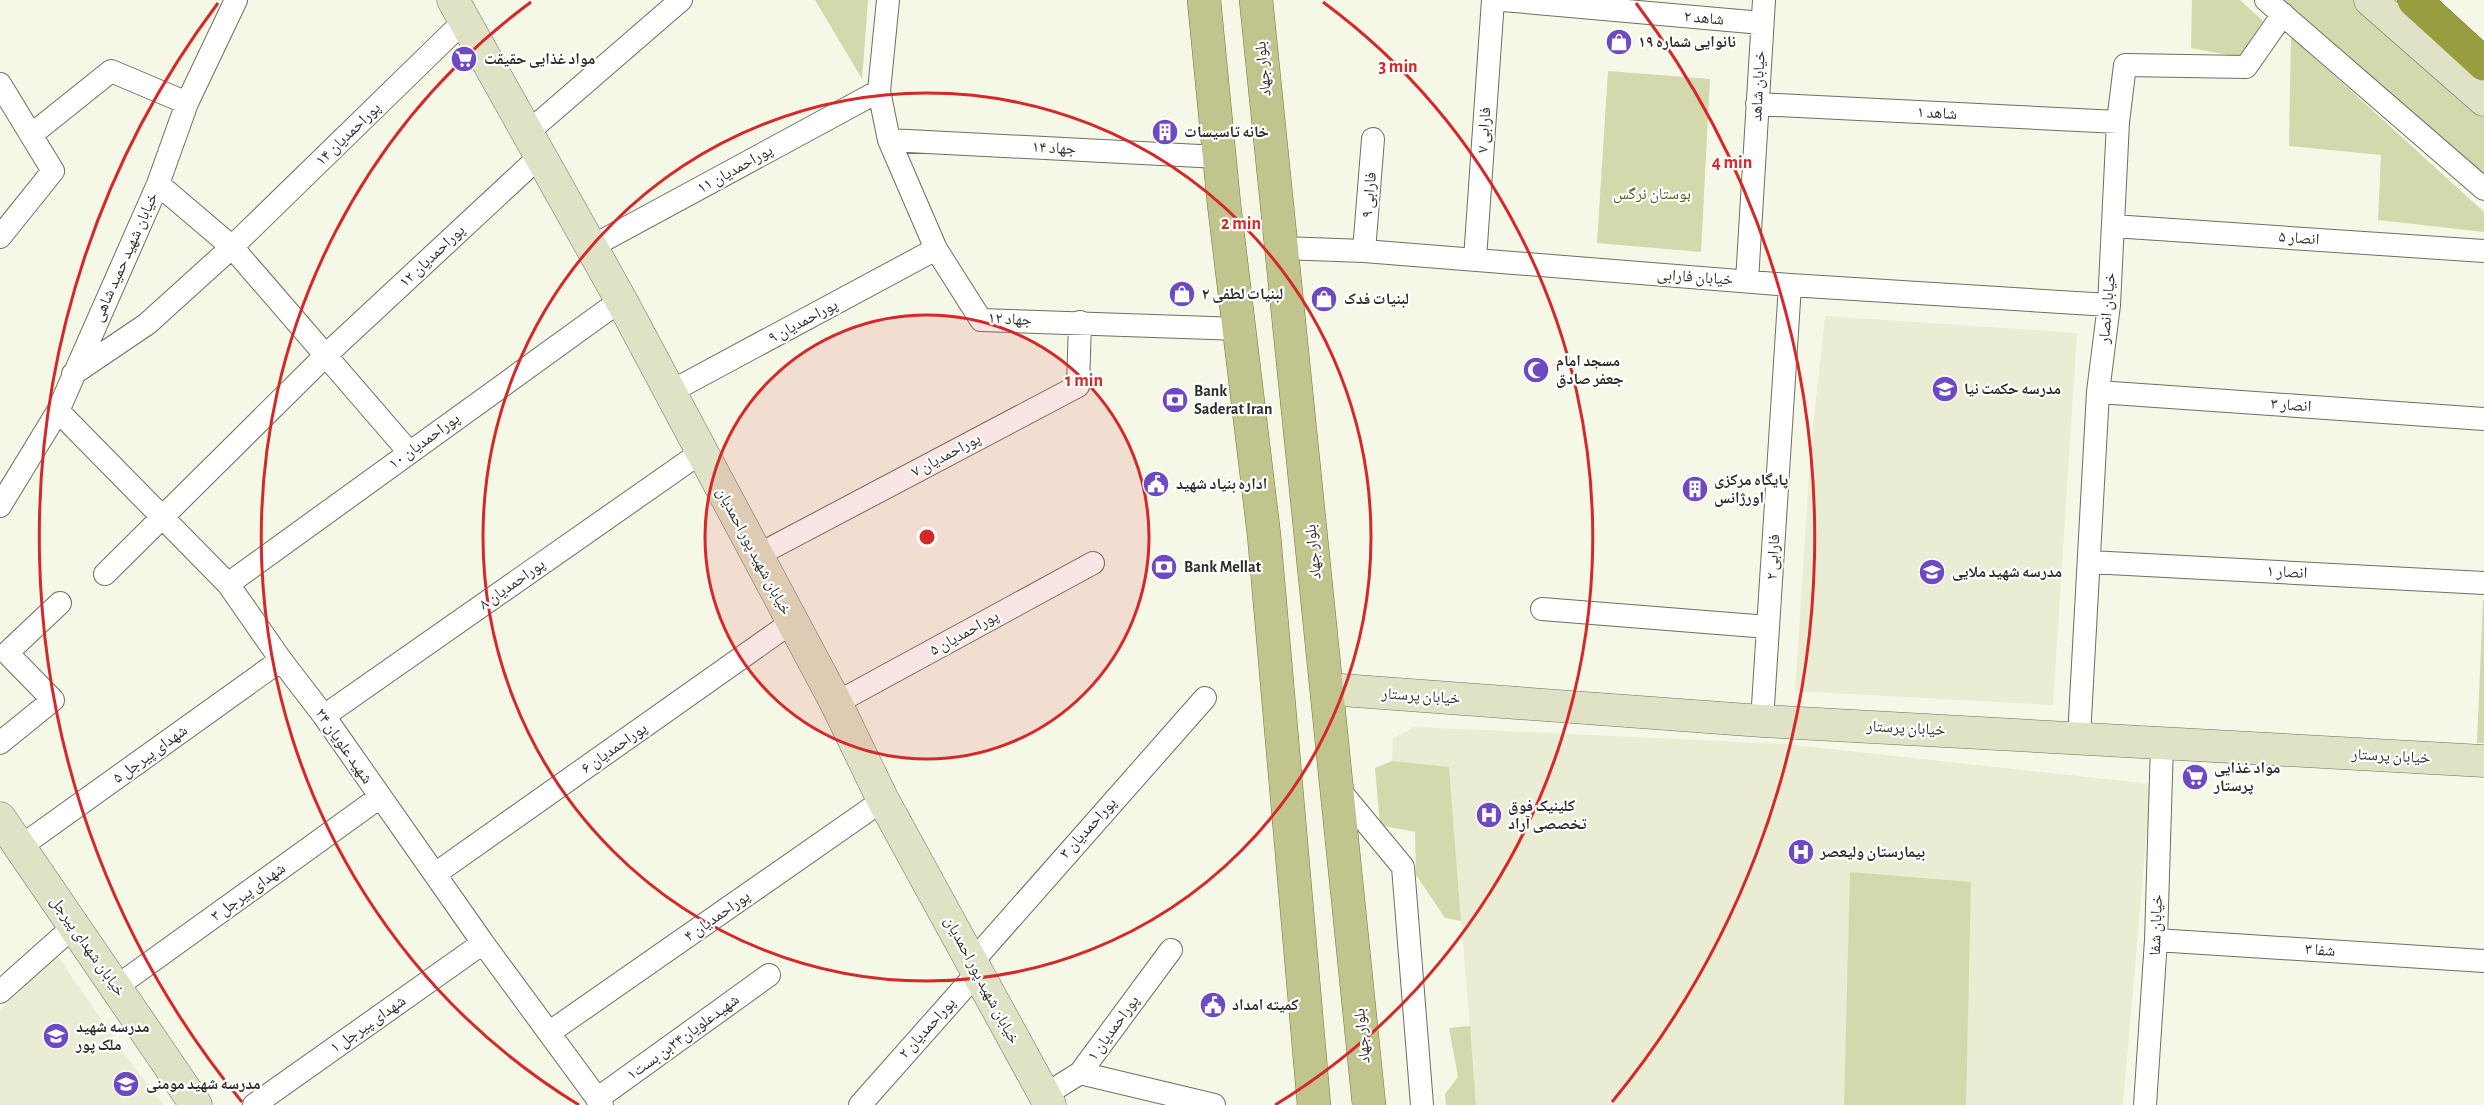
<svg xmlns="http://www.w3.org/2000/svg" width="2484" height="1105" font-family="'Alegreya Sans','Noto Naskh Arabic',sans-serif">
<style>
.built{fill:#eaecd4}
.green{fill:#d4d8ad}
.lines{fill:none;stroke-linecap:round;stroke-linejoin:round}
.street-casing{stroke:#6d6f60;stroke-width:24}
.secondary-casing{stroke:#6d6f60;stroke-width:33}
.primary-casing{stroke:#737638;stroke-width:34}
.highway-casing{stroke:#737638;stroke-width:34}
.street{stroke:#fff;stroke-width:22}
.secondary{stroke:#e0e2c6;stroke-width:32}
.primary{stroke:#c1c48c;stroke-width:33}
.highway{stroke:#989d40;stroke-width:33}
.ring{fill:none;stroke:#d62828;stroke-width:3}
.labels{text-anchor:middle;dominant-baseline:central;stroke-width:4.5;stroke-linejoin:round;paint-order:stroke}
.street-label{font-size:16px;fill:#2e2f29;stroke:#fff}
.poi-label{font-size:16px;font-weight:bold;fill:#2e2f29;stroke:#fff;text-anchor:start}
.park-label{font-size:16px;fill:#575a13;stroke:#fff}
.centre{fill:#d62828;stroke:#fff;stroke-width:3}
.ring-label{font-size:18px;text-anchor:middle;font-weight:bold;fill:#d62828;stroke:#fff;stroke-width:4.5;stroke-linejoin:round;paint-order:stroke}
</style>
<rect width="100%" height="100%" fill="#f6f8e7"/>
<path class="built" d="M1825,316L2077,333L2053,705L1795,691L1811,446Z
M1415,727L1785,744L2151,784L2123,1105H1476L1449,768L1392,761L1393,738Z
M57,955L131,1063L164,1105H0V1010Z"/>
<path class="green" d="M815,0H868L862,79Z
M2192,0H2240L2263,21L2239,57L2191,48Z
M2266,0H2370L2484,101V189Z
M2291,36L2484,212V232L2378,220L2381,155L2289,146Z
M1608,71L1710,79L1701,252L1597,243Z
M2483,600H2484V743H2477Z
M1392,761L1449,767L1461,921L1445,918L1416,875L1415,832L1380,825L1375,768Z
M1850,872L1971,882L1966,1105H1844Z
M1470,1026L1476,1105H1446L1445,1094L1458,1077L1449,1028Z"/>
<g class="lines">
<defs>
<path id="street" d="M888,0L879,91L889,140L936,249L981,320L1240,329
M1503,0L1762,23
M2266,0L2484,189
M0,84L53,171L0,237
M1757,104L2118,122
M526,134L681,0
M31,135L111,71L187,103
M889,140L1219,157
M158,184L232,247L409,452
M2113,226L2484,251
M591,247L879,91
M1282,248L1364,251L1790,285L2109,305
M1364,251L1373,139
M1475,259L1493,0
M1747,281L1764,0
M73,374L147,324L232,247L464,21
M670,392L936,249
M2098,392L2484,419
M58,411L228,584L281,660L324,716L483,943L602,1105
M0,506L58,411L158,184L187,103L236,0
M758,555L1078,386L1080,322
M2090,562L2484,583
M105,574L326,355L539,157
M228,584L621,300
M1542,609L1768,627
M836,703L1093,563
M324,716L700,453
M1762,721L1790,285
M2079,737L2098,392L2109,305L2118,122L2125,65L2246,67L2283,14
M0,743L53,700L7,653L60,603
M1336,786L1403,867L1422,1105
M20,847L281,660
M435,874L792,622
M2156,940L2484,961
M973,961L1205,698
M116,987L380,797
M0,992L74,926
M550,1032L883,800
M1080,1073L1214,1105
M1045,1095L1080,1073L1171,950
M597,1099L769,975
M254,1105L483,943
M860,1105L977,973
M2145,1105L2156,940L2162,744"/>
<path id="secondary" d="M453,0L621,300L836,703L883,800L1050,1105
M2370,0L2484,100
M1328,689L1762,721L2484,761
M0,818L196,1105"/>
<path id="primary" d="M1204,0L1224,204L1264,535L1314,1105
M1256,0L1369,1105"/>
<path id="highway" d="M2414,0L2484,64"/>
</defs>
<use href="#street" class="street-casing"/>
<use href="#secondary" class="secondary-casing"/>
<use href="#primary" class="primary-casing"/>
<use href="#highway" class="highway-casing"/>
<use href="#street" class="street"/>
<use href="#secondary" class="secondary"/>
<use href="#primary" class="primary"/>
<use href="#highway" class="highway"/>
</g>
<circle cx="927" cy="537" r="222" fill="#d62828" fill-opacity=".12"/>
<g class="ring">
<circle cx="927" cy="537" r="222"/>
<circle cx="927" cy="537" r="444"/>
<path d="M579 1105A666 666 0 0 1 531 2M1323 2A666 666 0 0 1 1275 1105"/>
<path d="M242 1102A888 888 0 0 1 218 3M1636 3A888 888 0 0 1 1612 1102"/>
</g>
<defs>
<symbol id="shop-disc" viewBox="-11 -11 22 22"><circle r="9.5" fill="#6d4ac3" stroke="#fff"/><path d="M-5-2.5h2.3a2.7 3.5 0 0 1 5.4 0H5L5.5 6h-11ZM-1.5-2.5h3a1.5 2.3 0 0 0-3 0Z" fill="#fff"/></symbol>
<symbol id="supermarket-disc" viewBox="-11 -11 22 22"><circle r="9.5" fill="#6d4ac3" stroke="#fff"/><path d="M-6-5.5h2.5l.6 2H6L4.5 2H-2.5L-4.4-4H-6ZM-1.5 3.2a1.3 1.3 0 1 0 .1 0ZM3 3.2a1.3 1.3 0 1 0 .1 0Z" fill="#fff"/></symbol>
<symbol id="building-disc" viewBox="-11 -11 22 22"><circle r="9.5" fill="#6d4ac3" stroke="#fff"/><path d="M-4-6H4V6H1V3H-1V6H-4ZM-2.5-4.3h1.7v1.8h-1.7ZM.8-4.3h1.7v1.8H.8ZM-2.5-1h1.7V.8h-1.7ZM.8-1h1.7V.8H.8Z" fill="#fff"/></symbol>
<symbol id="mosque-disc" viewBox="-11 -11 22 22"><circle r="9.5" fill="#6d4ac3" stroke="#fff"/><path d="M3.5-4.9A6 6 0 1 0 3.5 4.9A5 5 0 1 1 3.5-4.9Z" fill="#fff"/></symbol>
<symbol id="school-disc" viewBox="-11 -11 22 22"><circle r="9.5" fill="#6d4ac3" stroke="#fff"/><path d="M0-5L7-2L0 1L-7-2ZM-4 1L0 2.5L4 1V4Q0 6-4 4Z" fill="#fff"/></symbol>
<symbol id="bank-disc" viewBox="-11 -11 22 22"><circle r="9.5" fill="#6d4ac3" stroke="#fff"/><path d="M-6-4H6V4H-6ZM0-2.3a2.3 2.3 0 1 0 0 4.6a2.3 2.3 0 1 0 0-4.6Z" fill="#fff"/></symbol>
<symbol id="civic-disc" viewBox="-11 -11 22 22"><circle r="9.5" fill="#6d4ac3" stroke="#fff"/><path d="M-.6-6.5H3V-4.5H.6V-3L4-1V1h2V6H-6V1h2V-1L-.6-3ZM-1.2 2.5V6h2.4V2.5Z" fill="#fff"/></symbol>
<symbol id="hospital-disc" viewBox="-11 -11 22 22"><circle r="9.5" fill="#6d4ac3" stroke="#fff"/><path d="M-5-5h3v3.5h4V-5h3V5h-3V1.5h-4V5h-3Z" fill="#fff"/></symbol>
</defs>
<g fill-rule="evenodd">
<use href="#shop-disc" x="1604" y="27" width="30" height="30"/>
<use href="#supermarket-disc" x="449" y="44" width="30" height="30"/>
<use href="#building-disc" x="1150" y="117" width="30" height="30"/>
<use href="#shop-disc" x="1167" y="279" width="30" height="30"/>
<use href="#shop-disc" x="1309" y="284" width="30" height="30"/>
<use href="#mosque-disc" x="1521" y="355" width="30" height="30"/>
<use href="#school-disc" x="1930" y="374" width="30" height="30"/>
<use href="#bank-disc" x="1160" y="385" width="30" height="30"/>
<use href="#civic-disc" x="1141" y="469" width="30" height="30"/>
<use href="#building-disc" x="1680" y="474" width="30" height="30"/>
<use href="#bank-disc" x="1149" y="552" width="30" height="30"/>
<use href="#school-disc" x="1917" y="557" width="30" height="30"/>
<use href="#supermarket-disc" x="2180" y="762" width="30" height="30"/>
<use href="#hospital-disc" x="1474" y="800" width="30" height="30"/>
<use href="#hospital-disc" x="1786" y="837" width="30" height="30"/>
<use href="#civic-disc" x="1198" y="990" width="30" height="30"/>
<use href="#school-disc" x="41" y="1021" width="30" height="30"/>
<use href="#school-disc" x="111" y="1069" width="30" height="30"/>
</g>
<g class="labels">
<g class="street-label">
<text transform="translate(1704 18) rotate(5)">شاهد ۲</text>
<text transform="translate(1263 69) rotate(-96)">بلوار جهاد</text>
<text transform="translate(1758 86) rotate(-87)">خیابان شاهد</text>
<text transform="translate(1937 113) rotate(3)">شاهد ۱</text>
<text transform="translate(1484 130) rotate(-86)">فارابی ۷</text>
<text transform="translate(348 134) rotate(-44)">پوراحمدیان ۱۴</text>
<text transform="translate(1054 148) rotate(3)">جهاد ۱۴</text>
<text transform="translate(735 169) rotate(-29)">پوراحمدیان ۱۱</text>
<text transform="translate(1369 195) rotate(-85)">فارابی ۹</text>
<text transform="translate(2299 238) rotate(4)">انصار ۵</text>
<text transform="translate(432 256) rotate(-43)">پوراحمدیان ۱۲</text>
<text transform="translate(125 257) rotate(-66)">خیابان شهید حمید شاهی</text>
<text transform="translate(1695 277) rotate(4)">خیابان فارابی</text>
<text transform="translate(2107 308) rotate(-85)">خیابان انصار</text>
<text transform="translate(1010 319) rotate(3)">جهاد ۱۲</text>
<text transform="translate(803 321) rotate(-28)">پوراحمدیان ۹</text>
<text transform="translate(2291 405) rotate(4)">انصار ۳</text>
<text transform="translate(424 441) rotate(-36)">پوراحمدیان ۱۰</text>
<text transform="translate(946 455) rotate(-28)">پوراحمدیان ۷</text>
<text transform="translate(754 551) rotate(62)">خیابان شهید پور احمدیان</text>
<text transform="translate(1313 552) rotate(-96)">بلوار جهاد</text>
<text transform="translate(1773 557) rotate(-86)">فارابی ۲</text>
<text transform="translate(2287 572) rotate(3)">انصار ۱</text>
<text transform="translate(512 584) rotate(-35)">پوراحمدیان ۸</text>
<text transform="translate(964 633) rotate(-29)">پوراحمدیان ۵</text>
<text transform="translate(1421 696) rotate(4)">خیابان پرستار</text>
<text transform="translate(1906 728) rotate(3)">خیابان پرستار</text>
<text transform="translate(344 746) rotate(55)">شهید علویان ۲۴</text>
<text transform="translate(614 748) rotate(-35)">پوراحمدیان ۶</text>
<text transform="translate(150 754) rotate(-36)">شهدای پیرجل ۵</text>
<text transform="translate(2391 756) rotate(3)">خیابان پرستار</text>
<text transform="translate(1088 828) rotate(-48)">پوراحمدیان ۳</text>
<text transform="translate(248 892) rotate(-36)">شهدای پیرجل ۳</text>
<text transform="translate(717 916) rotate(-35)">پوراحمدیان ۴</text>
<text transform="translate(2156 925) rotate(-88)">خیابان شفا</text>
<text transform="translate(88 946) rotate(55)">خیابان شهدای پیرجل</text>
<text transform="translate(2320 950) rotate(4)">شفا ۳</text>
<text transform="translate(982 980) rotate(62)">خیابان شهید پور احمدیان</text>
<text transform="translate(368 1024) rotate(-35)">شهدای ‍‍‍‍‍‍پیرجل ۱</text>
<text transform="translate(927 1028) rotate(-48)">پوراحمدیان ۲</text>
<text transform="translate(1113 1028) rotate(-54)">پوراحمدیان ۱</text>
<text transform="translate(1362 1036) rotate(-96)">بلوار جهاد</text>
<text transform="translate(683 1037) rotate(-36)">شهیدعلویان۲۴بن بست۱</text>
</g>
<g class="poi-label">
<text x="1638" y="42">نانوایی شماره ۱۹</text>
<text x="484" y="59">مواد غذایی حقیقت</text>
<text x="1184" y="132">خانه تاسیسات</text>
<text x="1202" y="294">لبنیات لطفی ۲</text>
<text x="1344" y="299">لبنیات فدک</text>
<text x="1556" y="361">مسجد امام<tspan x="1556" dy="18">جعفر صادق</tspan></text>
<text x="1964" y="389">مدرسه حکمت نیا</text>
<text x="1194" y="391">Bank<tspan x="1194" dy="18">Saderat Iran</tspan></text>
<text x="1714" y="480">پایگاه مرکزی<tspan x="1714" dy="18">اورژانس</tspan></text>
<text x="1176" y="484">اداره بنیاد شهید</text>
<text x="1184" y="567">Bank Mellat</text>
<text x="1952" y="572">مدرسه شهید ملایی</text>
<text x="2214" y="768">مواد غذایی<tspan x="2214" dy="18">پرستار</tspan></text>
<text x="1508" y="806">کلینیک فوق<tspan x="1508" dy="18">تخصصی آراد</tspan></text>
<text x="1820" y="852">بیمارستان ولیعصر</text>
<text x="1232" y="1005">کمیته امداد</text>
<text x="76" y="1027">مدرسه شهید<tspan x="76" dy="18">ملک پور</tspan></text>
<text x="146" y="1084">مدرسه شهید مومنی</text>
</g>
<g class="park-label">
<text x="1652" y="194">بوستان نرگس</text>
</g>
</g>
<circle cx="927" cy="537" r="9" class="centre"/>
<g class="ring-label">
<text x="1398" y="72">3 min</text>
<text x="1732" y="168">4 min</text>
<text x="1241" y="229">2 min</text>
<text x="1084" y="386">1 min</text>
</g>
</svg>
